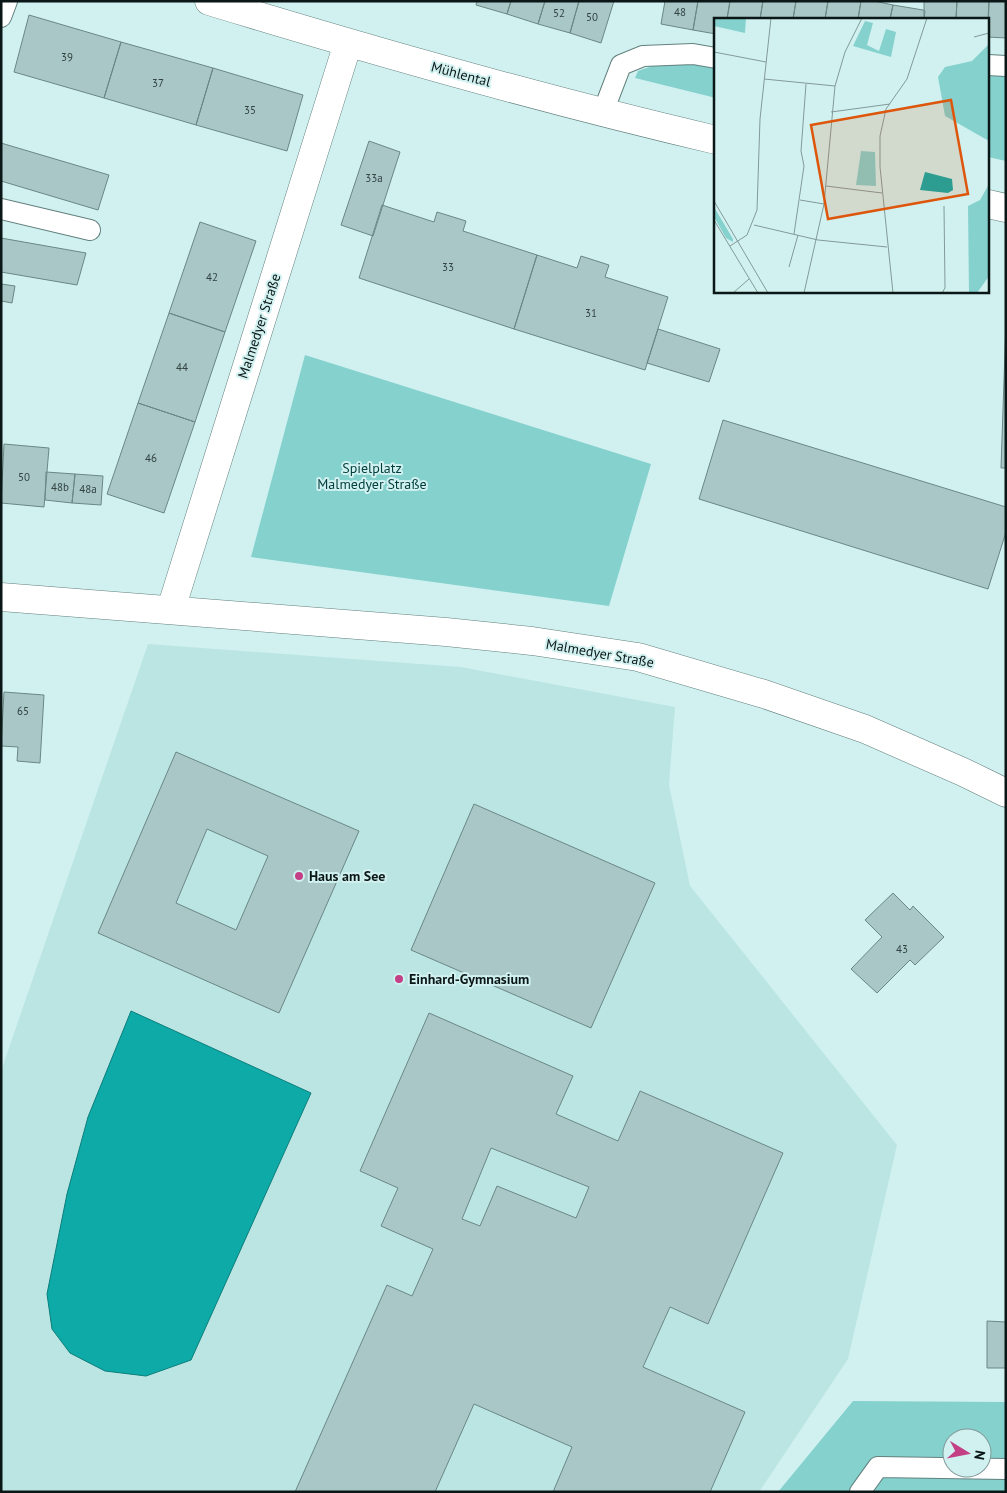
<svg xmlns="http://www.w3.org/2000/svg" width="1007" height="1493" font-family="'PT Sans',sans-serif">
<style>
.built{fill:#bbe5e3}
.green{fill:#85d1ce;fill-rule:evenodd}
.water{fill:#0daaa7;stroke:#0c7e7c}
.building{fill:#a8c7c6;stroke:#6a8786;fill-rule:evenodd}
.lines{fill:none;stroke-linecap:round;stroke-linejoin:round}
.lane-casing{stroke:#62807e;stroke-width:22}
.street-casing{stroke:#62807e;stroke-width:29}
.lane{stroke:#fff;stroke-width:20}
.street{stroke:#fff;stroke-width:28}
.poi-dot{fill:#c44086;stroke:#d1f1f0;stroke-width:2}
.labels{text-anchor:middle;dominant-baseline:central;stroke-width:4;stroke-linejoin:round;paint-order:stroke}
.number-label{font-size:11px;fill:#324342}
.street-label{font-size:14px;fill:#0b1716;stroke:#d1f1f0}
.park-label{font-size:14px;fill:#003d3c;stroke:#d1f1f0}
.poi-label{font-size:14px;font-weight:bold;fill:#0b1716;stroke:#d1f1f0;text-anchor:start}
.inset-road{fill:none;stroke:#829a99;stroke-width:1}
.view{fill:#dd560c;fill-opacity:0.15;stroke:#dd560c;stroke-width:2.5}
.inset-edge{fill:none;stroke:#0b1716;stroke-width:2.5}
</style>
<rect width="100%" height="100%" fill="#d1f1f0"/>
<path class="built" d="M148,644L461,667L675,707L669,785L690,886L897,1145L848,1359L759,1492H1V1071Z"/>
<path class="green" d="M693,63L716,67V98L635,78L638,71L652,66Z
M1006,73V161L988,157V74Z
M305,355L651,464L609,606L251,557Z
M853,1401L1006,1402V1492H778ZM952,1438H982V1468H952Z"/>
<path class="water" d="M131,1011L311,1093L191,1360L146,1376L105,1371L70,1353L52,1329L47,1294L67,1194L88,1117Z"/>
<path class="building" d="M477,1H511L507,14L476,5Z
M511,1H545L538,24L507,14Z
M545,1H579L570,33L538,24Z
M579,1H614L601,43L570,33Z
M665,1H698L693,30L661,24Z
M698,1H730L727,19H716V34L693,30Z
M730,1H763L760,19H727Z
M763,1H796L793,19H760Z
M796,1H828L825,19H793Z
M828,1H861L858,19H825Z
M861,1H874L893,5L890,19H858Z
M924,1H957L956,19H924Z
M957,1H989L988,19H956Z
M989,1H1006V38L988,37Z
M893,5L923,10L925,11L924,19H890Z
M29,15L121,42L104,98L14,72Z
M121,42L213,68L196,125L104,98Z
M213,68L303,95L287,151L196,125Z
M369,141L400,152L373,236L341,225Z
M1,143L109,175L98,210L1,181Z
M382,205L434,222L437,212L466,221L463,231L537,255L514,329L359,278Z
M200,222L256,241L225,332L169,313Z
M1,238L86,253L77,285L1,272Z
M537,255L577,268L581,256L609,265L605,277L668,297L645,370L514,329Z
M1,284L15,286L12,303L1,301Z
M169,313L225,332L195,422L138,403Z
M1006,321V468H1001Z
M658,329L720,349L709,382L647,363Z
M138,403L195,422L164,513L107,494Z
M723,420L1006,507V532L988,589L699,499Z
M4,444L49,448L44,507L1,503Z
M46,472L75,474L72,503L45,500Z
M75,474L103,476L101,505L72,503Z
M4,692L44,695L40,763L17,761L18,747L1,746Z
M176,752L359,831L279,1013L98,933ZM207,829L268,856L236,930L176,903Z
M474,804L655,883L591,1028L411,950Z
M893,893L910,910L913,906L944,937L915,965L910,960L877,993L851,969L882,937L865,920Z
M429,1013L573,1076L556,1114L618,1141L640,1091L783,1153L708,1324L670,1307L643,1367L745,1412L710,1492H553L572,1447L474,1404L435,1492H295L387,1285L412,1296L433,1249L381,1226L398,1188L360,1171ZM491,1148L589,1187L576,1218L497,1186L480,1226L462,1219Z
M987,1321L1006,1322V1368H987Z"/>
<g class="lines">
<defs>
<path id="lane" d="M1,17L7,1
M988,65L1006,66
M603,112L621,65L643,56L693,54L716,58
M1,209L90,230
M860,1492L878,1467L1006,1469"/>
<path id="street" d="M209,1C376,52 545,100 716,140
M988,204L1006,208
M1,597L446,632L532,641L638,657L764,694L865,729L963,772L1006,793
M171,609L348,43"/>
</defs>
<use href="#lane" class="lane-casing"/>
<use href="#street" class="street-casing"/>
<use href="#lane" class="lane"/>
<use href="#street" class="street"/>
</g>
<g class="poi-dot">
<circle cx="299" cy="876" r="5"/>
<circle cx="399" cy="979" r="5"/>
</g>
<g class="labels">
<g class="number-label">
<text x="680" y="12">48</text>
<text x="559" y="13">52</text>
<text x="592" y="17">50</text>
<text x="67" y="57">39</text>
<text x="158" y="83">37</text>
<text x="250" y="110">35</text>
<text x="374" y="178">33a</text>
<text x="448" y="267">33</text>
<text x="212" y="277">42</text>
<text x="591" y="313">31</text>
<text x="182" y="367">44</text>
<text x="151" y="458">46</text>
<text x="24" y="477">50</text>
<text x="60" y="487">48b</text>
<text x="88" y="489">48a</text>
<text x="23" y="711">65</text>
<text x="902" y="949">43</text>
</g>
<g class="street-label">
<text transform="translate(461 74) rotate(15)">Mühlental</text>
<text transform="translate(259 326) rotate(-72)">Malmedyer Straße</text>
<text transform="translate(600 653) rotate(10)">Malmedyer Straße</text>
</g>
<g class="park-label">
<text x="372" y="468">Spielplatz<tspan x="372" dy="16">Malmedyer Straße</tspan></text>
</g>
<g class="poi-label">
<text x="309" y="876">Haus am See</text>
<text x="409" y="979">Einhard-Gymnasium</text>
</g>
</g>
<g transform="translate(714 18)">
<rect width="275" height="275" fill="#d1f1f0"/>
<path d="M0,0H32L31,15L0,8ZM151,3L159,5L153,27L165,33L172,11L182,14L177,39L139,28ZM275,26V123L231,98L224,59L231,49L258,43ZM147,133L161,134L162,168L142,167ZM275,166V258L263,275H255L254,188L266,182ZM0,189L19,221V224L12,220L0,199Z" fill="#85d1ce"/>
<path d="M211,154L238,161L239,172L234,175L206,172Z" fill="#0daaa7"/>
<path class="inset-road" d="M260,19L275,15M0,34L52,44M50,61L121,68M117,94L176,86M112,168L168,175M86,182L110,186M0,183L54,275M0,202L44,275M40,207L104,222L173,229M80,216L90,148L87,133L92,66M16,228L33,217L43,192L46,101L57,0M75,249L84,217M19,275L35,261M90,275L110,186L121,68L131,34L148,0M179,275L166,149V118L172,91L193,61L213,0M228,275L231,270L230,188"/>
<path class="view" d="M237,82L254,176L114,201L97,107Z"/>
<rect width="275" height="275" class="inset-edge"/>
</g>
<rect width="1007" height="1493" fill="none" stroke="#0b1716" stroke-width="5"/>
<g transform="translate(967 1453) rotate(100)"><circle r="24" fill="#d1f1f0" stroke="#829a99"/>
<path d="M0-4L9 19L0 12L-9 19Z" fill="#c44086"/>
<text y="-8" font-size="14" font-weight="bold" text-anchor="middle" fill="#0b1716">N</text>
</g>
</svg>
